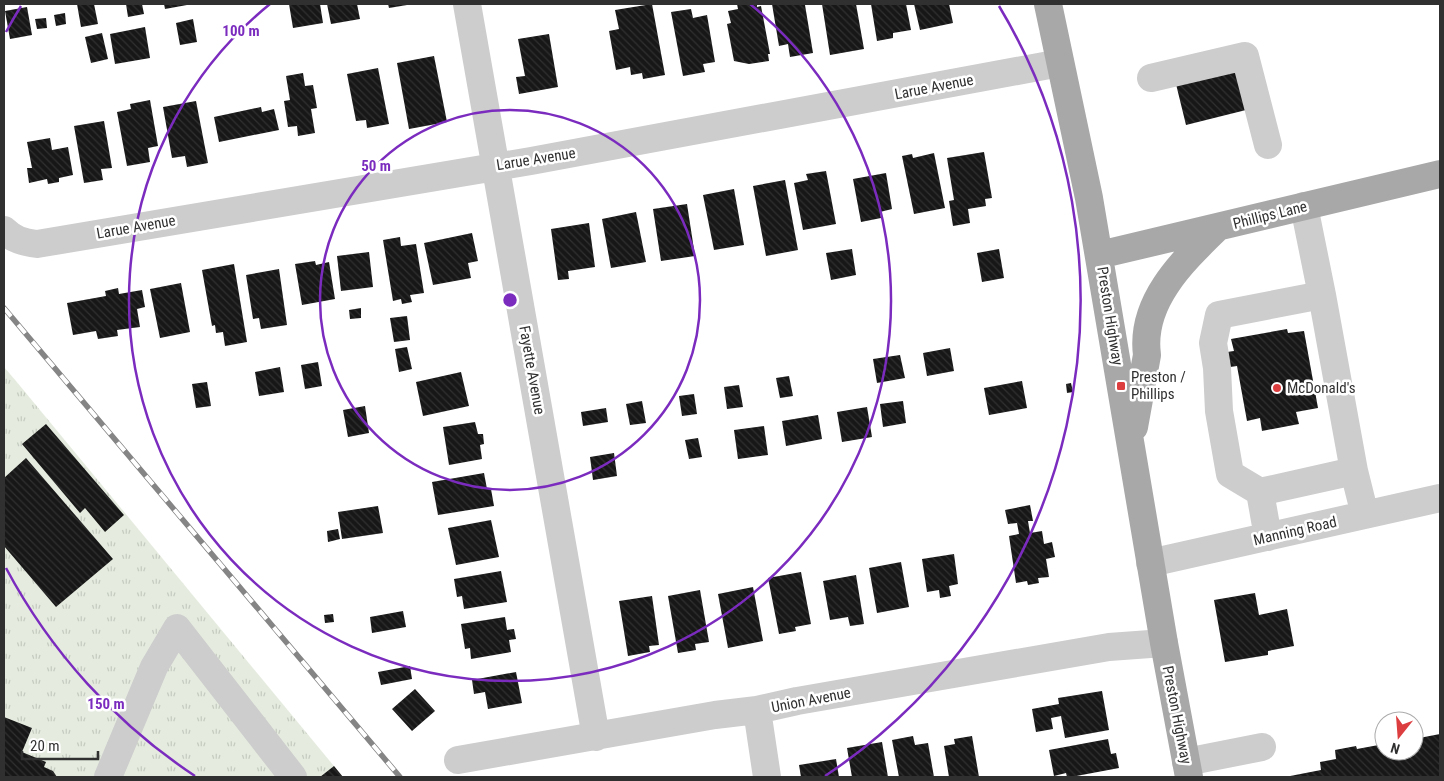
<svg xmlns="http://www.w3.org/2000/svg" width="1444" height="781" font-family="'Roboto Condensed',sans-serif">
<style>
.grass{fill:url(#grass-tufts)}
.building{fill:url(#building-back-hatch)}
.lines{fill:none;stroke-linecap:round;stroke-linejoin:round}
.minor{stroke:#cdcdcd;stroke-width:28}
.major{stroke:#a8a8a8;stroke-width:28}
.rail-casing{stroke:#858585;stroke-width:5.5}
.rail{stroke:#fff;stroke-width:4;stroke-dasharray:11;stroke-linecap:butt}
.ring{fill:none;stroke:#7b2cbf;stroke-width:2.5}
.poi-dot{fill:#dc3e40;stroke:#fff;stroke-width:2}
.labels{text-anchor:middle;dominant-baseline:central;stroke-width:5;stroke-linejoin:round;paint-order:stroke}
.street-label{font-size:15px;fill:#303030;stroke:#fff}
.poi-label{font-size:15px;fill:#303030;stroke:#fff;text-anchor:start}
.centre{fill:#7b2cbf;stroke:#fff;stroke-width:2.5}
.ring-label{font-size:15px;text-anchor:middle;font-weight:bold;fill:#7b2cbf;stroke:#fff;stroke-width:5;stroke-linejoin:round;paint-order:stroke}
</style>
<defs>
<pattern id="grass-tufts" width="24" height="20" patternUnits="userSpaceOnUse" patternTransform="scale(1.25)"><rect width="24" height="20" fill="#e5ecdf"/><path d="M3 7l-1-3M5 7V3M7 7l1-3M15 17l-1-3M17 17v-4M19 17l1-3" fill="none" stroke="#c5cbc0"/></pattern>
<pattern id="building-back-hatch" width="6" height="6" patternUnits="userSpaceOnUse" patternTransform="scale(1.25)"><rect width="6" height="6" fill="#171717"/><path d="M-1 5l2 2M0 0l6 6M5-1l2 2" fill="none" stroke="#303030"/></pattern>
</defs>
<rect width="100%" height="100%" fill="#fff"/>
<path class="grass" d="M4,367L16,381L343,777H4Z"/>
<path class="building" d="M77,4H94L98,24L81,27Z
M126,4H142L144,14L128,17Z
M164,4H187V5L165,9Z
M289,4H320L323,23L293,28Z
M327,4H357L360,19L331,24Z
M388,4H407V5L389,8Z
M652,4L665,75L643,79L642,73L631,75L630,67L616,70L609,31L619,29L615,10Z
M737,4H757V7L761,6L770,54H768L769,61L749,64L734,61L727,24L731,23L728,11L738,9Z
M772,4L805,5L813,53L790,57L788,44L779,46Z
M822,4H856L864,49L830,55Z
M871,4H906L911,30L893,33V38L877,41Z
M914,4H949L953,23L920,30Z
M27,7L32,35L10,39L5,11Z
M691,9L693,18L707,15L715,62L703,64L705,72L683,76L671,12Z
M65,13L66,24L56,26L54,15Z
M46,18L47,28L37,29L35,19Z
M193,19L197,42L180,45L176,23Z
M145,27L150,58L115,64L110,34Z
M102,33L108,59L91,63L85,37Z
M549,34L558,87L519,94L516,77L525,76L518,39Z
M434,56L447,122L409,129L397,63Z
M1239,66L1250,109L1186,125L1175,80Z
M378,68L389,124L367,128L366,120L356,121L347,74Z
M303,73L305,86L313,85L317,108L311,109L315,133L298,136L297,126L288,127L284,101L290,100L286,76Z
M150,100L158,146L148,148L150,162L127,166L117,112L131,109L130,104Z
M196,101L208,163L187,167L185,156L172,158L163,107Z
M261,107L262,112L274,109L279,130L219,142L214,117Z
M104,121L112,168L101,169L103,180L84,183L74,126Z
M50,138L52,150L68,147L73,175L59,178V182L48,184L47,179L29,183L27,168H32L27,142Z
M984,152L992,198L985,199L986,206L968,209L970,223L953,226L949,201L954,200L947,158Z
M934,153L945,208L914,214L902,156L912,154L913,158Z
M826,171L836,224L803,230L794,183L808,180L806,174Z
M886,173L892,209L880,212L881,218L861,222L853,179Z
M785,180L798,250L766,256L753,186Z
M734,189L744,245L714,250L703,195Z
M687,204L695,256L661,261L653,209Z
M636,212L646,262L611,268L602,219Z
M589,223L595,267L568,271L569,279L558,280L551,229Z
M472,233L478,261L468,263L471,278L433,285L424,243Z
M400,237L401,246L416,244L424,293L410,295L412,302L402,304L401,299L393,301L383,240Z
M852,249L856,275L831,280L826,253Z
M999,249L1004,278L982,282L977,253Z
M369,252L373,287L341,291L337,256Z
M315,261L316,265L329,262L335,299L302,305L295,264Z
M234,264L247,342L225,346L223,332L216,333L215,325L212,326L202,270Z
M279,269L287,325L261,329L259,318L253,319L246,275Z
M181,283L190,332L160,338L150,289Z
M118,288L119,294L142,290L145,307L137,309L140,327L117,330L118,336L98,339L96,331L73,335L67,303L106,296L105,291Z
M361,308V318L350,319L349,310Z
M407,316L410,340L394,342L390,318Z
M1287,329L1288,333L1304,331L1318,408L1296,412L1299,424L1262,431L1260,418L1247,421L1237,366L1230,367L1227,352L1234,351L1231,339Z
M407,347L412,369L399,372L395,349Z
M950,348L954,371L927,376L923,353Z
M900,355L905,378L877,383L873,359Z
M318,362L322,386L305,389L301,365Z
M280,367L284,392L259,396L255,372Z
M461,372L469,406L423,416L416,382Z
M789,376L793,396L780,398L776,378Z
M1022,381L1027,408L989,415L984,388Z
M207,382L211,406L196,408L192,384Z
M1071,383L1073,392L1067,393L1066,384Z
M739,385L743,407L727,409L724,387Z
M694,394L697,414L682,416L679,396Z
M642,401L646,423L630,425L626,404Z
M903,401L906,423L883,427L880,404Z
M365,406L369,433L348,437L343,410Z
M867,407L872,437L842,442L837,412Z
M606,408L608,422L583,426L581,412Z
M818,415L822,439L786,446L782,421Z
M475,422L478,434H483L484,444L480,445L482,459L449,465L443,427Z
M46,424L124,515L105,532L85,508L80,513L22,444Z
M764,426L768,455L738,459L734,430Z
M698,438L702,457L689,459L685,440Z
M614,453L617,476L593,480L590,457Z
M26,458L113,559L56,607L4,546V478Z
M484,473L487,489H491L494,506L438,515L432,482Z
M1030,505L1033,521H1028L1030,533L1042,531L1044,544L1052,542L1055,557L1046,559L1049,577L1038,578L1039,583L1028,585L1027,581L1016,583L1009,536L1019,534L1017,523L1008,524L1005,510Z
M378,506L383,533L342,539L338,512Z
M491,520L499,557L456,565L448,528Z
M338,529L340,539L328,542L327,531Z
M954,554L958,584L949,586L951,596L940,598L939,590L927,592L922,559Z
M901,562L909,607L877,613L869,568Z
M501,571L507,602L464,609L462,596L457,597L454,579Z
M801,572L811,624L795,627L796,631L779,634L768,578Z
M856,575L864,624L850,626L848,617L830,620L823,581Z
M753,587L763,641L728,648L718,594Z
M700,590L709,642L695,644L696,650L678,653L668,596Z
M1255,593L1259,615L1287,609L1294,646L1268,651V655L1225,662L1214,600Z
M652,596L659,645L649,646L650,652L628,656L619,601Z
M403,611L406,627L372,633L370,617Z
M333,614L334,622L325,623L324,615Z
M505,617L507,630L514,629L516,639L509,640L511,652L471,659L470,648L465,649L461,624Z
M410,666L412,679L381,685L378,672Z
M516,672L522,703L488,709L485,692L474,694L472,680Z
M415,689L435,711L412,731L392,709Z
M1102,691L1109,730L1065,738L1061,716L1051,718L1053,729L1036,732L1032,709L1059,704L1058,698Z
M4,717L32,728L22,752L46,762L44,767L53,771L57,777H4Z
M1440,734V777H1285L1321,770L1320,762L1336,759L1335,750L1356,746L1357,749L1384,744V751H1414V739Z
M913,736L915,745L928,743L934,777H899L892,740Z
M972,736L979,777H949L944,746L955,744L954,739Z
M1108,739L1111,754L1116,753L1119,768L1071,777H1067L1066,773L1054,776L1049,750Z
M882,742L888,777H852L847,748Z
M836,759L839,777H801L799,765Z
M334,766L343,777H320Z"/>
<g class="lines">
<path class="minor" d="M467,4L596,737
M1151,78L1245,56L1268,145
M1304,206L1322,295
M4,230C14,240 23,242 37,244L531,161L1060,63
M1354,471L1365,515
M1260,492L1354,471L1322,295L1219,315L1213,343L1217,368L1219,411L1230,474L1260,492L1268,537
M1150,563L1440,498
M757,710L767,777
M458,760L715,715L757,710L797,701L1109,647L1164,643
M1186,762L1262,747
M108,777L154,667L177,628L293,777"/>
<path class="major" d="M1048,4L1089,198L1164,643L1189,777
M1099,255L1440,174
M1134,427L1147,355C1140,302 1182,262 1217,228"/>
<defs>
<path id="rail" d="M4,308L400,777"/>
</defs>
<use href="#rail" class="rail-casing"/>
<use href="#rail" class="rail"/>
</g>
<g class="ring">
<circle cx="510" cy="300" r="190"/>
<path d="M750 4A381 381 0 1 1 270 4"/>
<path d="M195 776A571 571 0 0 1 6 568M6 32A571 571 0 0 1 21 6M999 6A571 571 0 0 1 825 776"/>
</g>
<g class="poi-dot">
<rect x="1116" y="381" width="10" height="10" rx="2.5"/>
<circle cx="1277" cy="388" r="5"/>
</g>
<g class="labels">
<g class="street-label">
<text transform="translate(934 87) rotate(-11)">Larue Avenue</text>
<text transform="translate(536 159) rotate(-9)">Larue Avenue</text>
<text transform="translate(1270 215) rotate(-14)">Phillips Lane</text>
<text transform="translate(136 227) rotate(-10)">Larue Avenue</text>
<text transform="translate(1110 316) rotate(81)">Preston Highway</text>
<text transform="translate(532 370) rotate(80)">Fayette Avenue</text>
<text transform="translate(1295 531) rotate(-13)">Manning Road</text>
<text transform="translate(811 700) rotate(-11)">Union Avenue</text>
<text transform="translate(1177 715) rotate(79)">Preston Highway</text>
</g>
<g class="poi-label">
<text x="1131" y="377">Preston /<tspan x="1131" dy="17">Phillips</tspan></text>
<text x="1287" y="388">McDonald's</text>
</g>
</g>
<circle cx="510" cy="300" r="8" class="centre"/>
<g class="ring-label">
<text x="241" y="36">100 m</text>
<text x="376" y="171">50 m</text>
<text x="106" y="709">150 m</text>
</g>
<rect width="1444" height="781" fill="none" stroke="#303030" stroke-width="10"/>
<g transform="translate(1399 736) rotate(197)"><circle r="24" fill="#ffffff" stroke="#acacac"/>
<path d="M0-4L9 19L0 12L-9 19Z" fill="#dc3e40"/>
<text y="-8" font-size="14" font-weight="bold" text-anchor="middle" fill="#303030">N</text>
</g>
<path d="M22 751v8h76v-8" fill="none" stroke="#303030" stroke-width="2.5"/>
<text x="30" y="751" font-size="15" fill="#303030" stroke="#ffffff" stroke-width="4" paint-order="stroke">20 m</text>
</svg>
